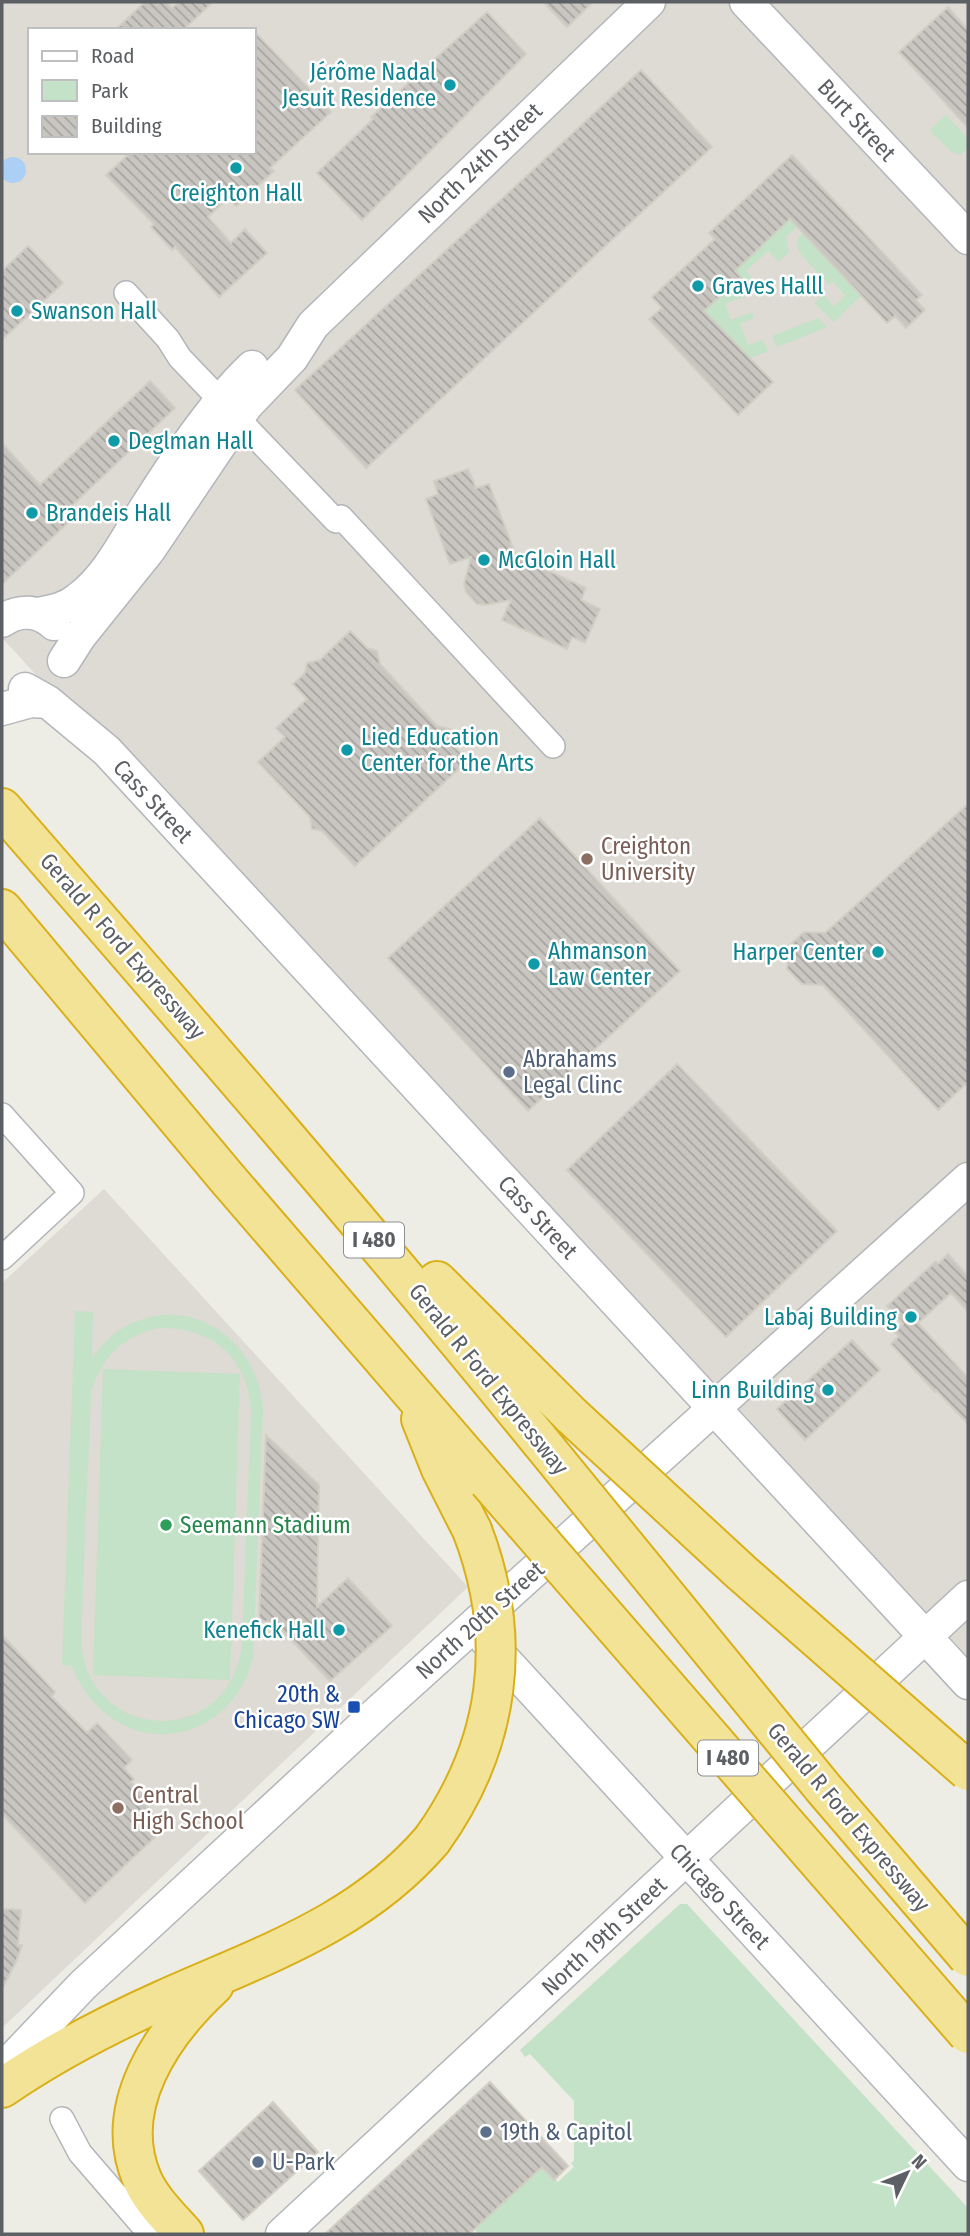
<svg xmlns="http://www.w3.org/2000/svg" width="970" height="2236" font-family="'Fira Sans Condensed',sans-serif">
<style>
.education{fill:#dddbd3;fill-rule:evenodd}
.green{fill:#c4e2c7;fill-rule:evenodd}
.water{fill:#accff6}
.building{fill:url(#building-back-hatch);stroke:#d1cec4;stroke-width:2}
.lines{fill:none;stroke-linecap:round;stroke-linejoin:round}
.street-casing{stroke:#b2b4b8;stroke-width:26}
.secondary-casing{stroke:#b3b6ba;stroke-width:35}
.highway-casing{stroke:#dab018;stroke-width:42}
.street{stroke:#fff;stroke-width:23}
.secondary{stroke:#fff;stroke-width:32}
.highway{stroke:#f2e397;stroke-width:38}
.highway-bridge-casing{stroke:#dab018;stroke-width:42;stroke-linecap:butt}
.highway-bridge{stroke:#f2e397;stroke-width:38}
.culture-dot{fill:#0f9aa8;stroke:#fff;stroke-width:2.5}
.education-dot{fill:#8d6e63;stroke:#fff;stroke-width:2.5}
.service-dot{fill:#5c6f8a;stroke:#fff;stroke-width:2.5}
.leisure-dot{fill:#2e9e5b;stroke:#fff;stroke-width:2.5}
.transit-dot{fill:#1a4fb4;stroke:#fff;stroke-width:2.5}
.labels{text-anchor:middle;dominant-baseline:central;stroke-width:5;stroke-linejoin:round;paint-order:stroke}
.shield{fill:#fff;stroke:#8d8f92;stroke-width:2}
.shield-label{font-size:21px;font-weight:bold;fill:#5c5f63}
.culture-label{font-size:23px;fill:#0d838f;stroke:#fff;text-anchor:start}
.street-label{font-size:23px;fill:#5c5f63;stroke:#fff}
.education-label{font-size:23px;fill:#785e54;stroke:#fff;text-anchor:start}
.service-label{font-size:23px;fill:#4e5e75;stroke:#fff;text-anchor:start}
.leisure-label{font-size:23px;fill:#27864d;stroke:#fff;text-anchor:start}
.transit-label{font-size:23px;fill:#164399;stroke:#fff;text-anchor:end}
</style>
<defs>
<pattern id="building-back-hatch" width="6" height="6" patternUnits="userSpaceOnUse" patternTransform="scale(1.75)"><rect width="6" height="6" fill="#c9c6c1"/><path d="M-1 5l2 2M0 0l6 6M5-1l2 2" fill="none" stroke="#a6a4a0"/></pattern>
</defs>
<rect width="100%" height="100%" fill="#edece5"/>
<path class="education" d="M2,2H968V1682L2,638ZM30,30H254V152H30Z
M104,1189L468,1587L2,2028V1283Z"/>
<path class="green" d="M946,115L968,139V147L960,155L950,151L930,130Z
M796,213L800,224L786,237L789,252L779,262L768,251L746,271L753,279L743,288L746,296L725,304L731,320L752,312L754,318L740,324L748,345L763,340L768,351L748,359L704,311L740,277L732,267L740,266Z
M806,230L825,258L861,296L834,322L814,303L823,295L834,306L845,296L833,282L829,285L799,252L797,239Z
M818,318L827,327L777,347L772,336Z
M75,1311L93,1312L92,1358C100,1348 108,1338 118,1331C184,1287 261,1338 263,1412L253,1659C225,1757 108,1759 72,1666L62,1665ZM160,1328C213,1327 248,1358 251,1411L242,1644C230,1751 85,1744 81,1638L91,1393C101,1357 124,1335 160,1328Z
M103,1369L240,1374L230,1680L93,1675Z
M680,1904H687L968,2208V2234H479L474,2229L542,2167L558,2182L574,2167L571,2163L574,2161V2101L530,2054L525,2057L520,2050Z"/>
<path class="water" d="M0 170a13 13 0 1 1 26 0a13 13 0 1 1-26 0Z"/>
<path class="building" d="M145,2H167L172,8L179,2H213L183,30H115Z
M543,2H593L567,27Z
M948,7L968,30V128L899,52Z
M487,12L526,54L362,220L317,173L373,119L371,117Z
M254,31L331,112L270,168L274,171L236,206L228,198L208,217L231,243L245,229L267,253L219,297L175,247L172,250L151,227L154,224L106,175L131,152H254Z
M641,70L712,147L366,468L295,390Z
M792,155L922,295L916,300L925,310L906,328L895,316L887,323L790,219L735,271L741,277L704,311L773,382L738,415L649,319L662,308L652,297L715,239L709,233Z
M28,246L63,283L2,340V271Z
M150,381L175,408L63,514L70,521L2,584V443L40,485Z
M468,469L476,488L489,484L516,556L586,588L581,600L600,609L585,643L572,637L567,649L502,620L511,600L485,605L477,604L466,592L464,584L471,557L450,564L426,499L438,494L434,481Z
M350,631L367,648L377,651L380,664L437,726L450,729L453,745L468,760L355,866L322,831L312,829L310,817L258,762L285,737L276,728L307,699L293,684L305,673L307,663L320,660Z
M968,804V1082L938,1110L823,985L802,984L787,969L789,946L804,932L825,933Z
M540,818L680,971L528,1111L388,958Z
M677,1064L837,1231L726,1337L567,1170Z
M948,1254L968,1276V1312L951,1293L918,1323L968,1378V1424L936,1390L935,1392L891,1344L899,1336L894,1332L903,1324L887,1306L936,1261L938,1264Z
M852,1340L880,1370L805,1440L777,1409Z
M266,1435L319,1485L317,1607L348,1578L392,1626L330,1681L274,1622L259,1621Z
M2,1635L55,1692L52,1697L87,1733L97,1723L132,1760L124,1768L134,1779L131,1782L144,1797L141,1800L157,1818L146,1828L155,1837L85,1903L2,1814Z
M2,1909L21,1910L18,1945H22L16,1962L2,1989Z
M490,2082L568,2166L554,2180L542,2167L469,2234H325Z
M273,2102L318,2152L243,2220L199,2171Z"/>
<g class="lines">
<defs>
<path id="street" d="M126,293L168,339L180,358L336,521L341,517L553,746
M2,1115L72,1193L2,1258
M62,2119L80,2153L150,2234"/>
<path id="secondary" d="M746,2L968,238
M38,614C53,611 66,609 78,599C108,577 125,540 145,509C174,463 213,404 252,367
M2,621C19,609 39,610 54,624
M64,661L80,636L149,550L246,406L292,358L313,325L649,2
M25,689L48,702L107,751L968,1683
M2,709L31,701L48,702
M486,1640L968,2165
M2,2070L83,1985L379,1711L968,1179
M282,2234L968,1597"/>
<path id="highway" d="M2,808C184,1017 365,1226 540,1441
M2,909L226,1177L488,1481
M437,1281L572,1416
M421,1419L441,1469L472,1530
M2,2088C53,2053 109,2024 165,1999C263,1955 360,1924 432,1840
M184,2234C169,2217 151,2200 142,2179C111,2106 163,2032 214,1985"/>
</defs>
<use href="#street" class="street-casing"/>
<use href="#secondary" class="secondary-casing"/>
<use href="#highway" class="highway-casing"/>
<use href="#street" class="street"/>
<use href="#secondary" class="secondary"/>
<use href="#highway" class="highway"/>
<defs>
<path id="highway-bridge" d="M572,1416L742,1573L968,1771
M540,1441L824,1789L968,1957
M488,1481L968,2034
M432,1840C500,1745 514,1639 472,1530"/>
</defs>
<use href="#highway-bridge" class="highway-bridge-casing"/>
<use href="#highway-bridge" class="highway-bridge"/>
</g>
<g class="culture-dot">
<circle cx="450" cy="85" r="7"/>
<circle cx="236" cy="168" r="7"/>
<circle cx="698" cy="286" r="7"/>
<circle cx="17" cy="311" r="7"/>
<circle cx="114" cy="441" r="7"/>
<circle cx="32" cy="513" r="7"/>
<circle cx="484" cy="560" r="7"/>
<circle cx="347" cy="750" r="7"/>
<circle cx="878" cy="952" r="7"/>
<circle cx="534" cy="964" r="7"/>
<circle cx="911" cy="1317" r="7"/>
<circle cx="828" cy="1390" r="7"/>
<circle cx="339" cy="1630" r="7"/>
</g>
<g class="education-dot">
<circle cx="587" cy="859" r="7"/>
<circle cx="118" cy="1808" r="7"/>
</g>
<g class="service-dot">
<circle cx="509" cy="1072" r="7"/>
<circle cx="486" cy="2132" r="7"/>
<circle cx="258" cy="2162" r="7"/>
</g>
<circle class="leisure-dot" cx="166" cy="1525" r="7"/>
<rect class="transit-dot" x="347" y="1700" width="14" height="14" rx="3.5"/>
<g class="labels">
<g class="shield">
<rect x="344" y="1222.5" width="60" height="35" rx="5"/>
<rect x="698" y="1740.5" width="60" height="35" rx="5"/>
</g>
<g class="shield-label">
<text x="374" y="1240">I 480</text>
<text x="728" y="1758">I 480</text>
</g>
<g class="culture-label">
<text x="436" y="72" text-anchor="end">Jérôme Nadal<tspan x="436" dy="26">Jesuit Residence</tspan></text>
<text x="236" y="193" text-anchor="middle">Creighton Hall</text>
<text x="712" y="286">Graves Halll</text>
<text x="31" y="311">Swanson Hall</text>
<text x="128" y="441">Deglman Hall</text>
<text x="46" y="513">Brandeis Hall</text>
<text x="498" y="560">McGloin Hall</text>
<text x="361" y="737">Lied Education<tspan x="361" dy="26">Center for the Arts</tspan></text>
<text x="548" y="951">Ahmanson<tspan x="548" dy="26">Law Center</tspan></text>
<text x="864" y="952" text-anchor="end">Harper Center</text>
<text x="897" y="1317" text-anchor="end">Labaj Building</text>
<text x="814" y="1390" text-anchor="end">Linn Building</text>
<text x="325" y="1630" text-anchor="end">Kenefick Hall</text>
</g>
<g class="street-label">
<text transform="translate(857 120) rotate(47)">Burt Street</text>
<text transform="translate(480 163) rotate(-44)">North 24th Street</text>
<text transform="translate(153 801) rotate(47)">Cass Street</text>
<text transform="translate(123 946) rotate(49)">Gerald R Ford Expressway</text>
<text transform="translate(538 1217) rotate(47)">Cass Street</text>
<text transform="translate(489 1379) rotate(51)">Gerald R Ford Expressway</text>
<text transform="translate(480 1620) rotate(-42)">North 20th Street</text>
<text transform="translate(849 1817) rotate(50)">Gerald R Ford Expressway</text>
<text transform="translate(720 1896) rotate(47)">Chicago Street</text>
<text transform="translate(604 1936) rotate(-43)">North 19th Street</text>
</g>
<g class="education-label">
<text x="601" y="846">Creighton<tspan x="601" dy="26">University</tspan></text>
<text x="132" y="1795">Central<tspan x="132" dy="26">High School</tspan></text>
</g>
<g class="service-label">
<text x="523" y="1059">Abrahams<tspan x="523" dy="26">Legal Clinc</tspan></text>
<text x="500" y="2132">19th &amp; Capitol</text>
<text x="272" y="2162">U-Park</text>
</g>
<g class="leisure-label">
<text x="180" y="1525">Seemann Stadium</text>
</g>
<g class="transit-label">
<text x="340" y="1694">20th &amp;<tspan x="340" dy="26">Chicago SW</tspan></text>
</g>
</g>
<rect width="970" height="2236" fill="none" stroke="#5c5f63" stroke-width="7"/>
<rect x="28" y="28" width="228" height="126" fill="#ffffff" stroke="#bebfc1" stroke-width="2"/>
<rect x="42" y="51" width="35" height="10" fill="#ffffff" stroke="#bebfc1" stroke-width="2"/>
<text x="91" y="63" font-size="21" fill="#5c5f63">Road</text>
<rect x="42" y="80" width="35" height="21" fill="#c4e2c7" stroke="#bebfc1" stroke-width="2"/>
<text x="91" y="98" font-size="21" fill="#5c5f63">Park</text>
<rect x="42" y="116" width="35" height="21" fill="url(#building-back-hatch)" stroke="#bebfc1" stroke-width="2"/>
<text x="91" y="133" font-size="21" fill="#5c5f63">Building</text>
<g transform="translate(907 2173) rotate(47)" stroke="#ffffff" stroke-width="5" paint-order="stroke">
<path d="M0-5L12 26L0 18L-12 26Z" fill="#5c5f63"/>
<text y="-10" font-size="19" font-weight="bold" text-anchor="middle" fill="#5c5f63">N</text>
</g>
</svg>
